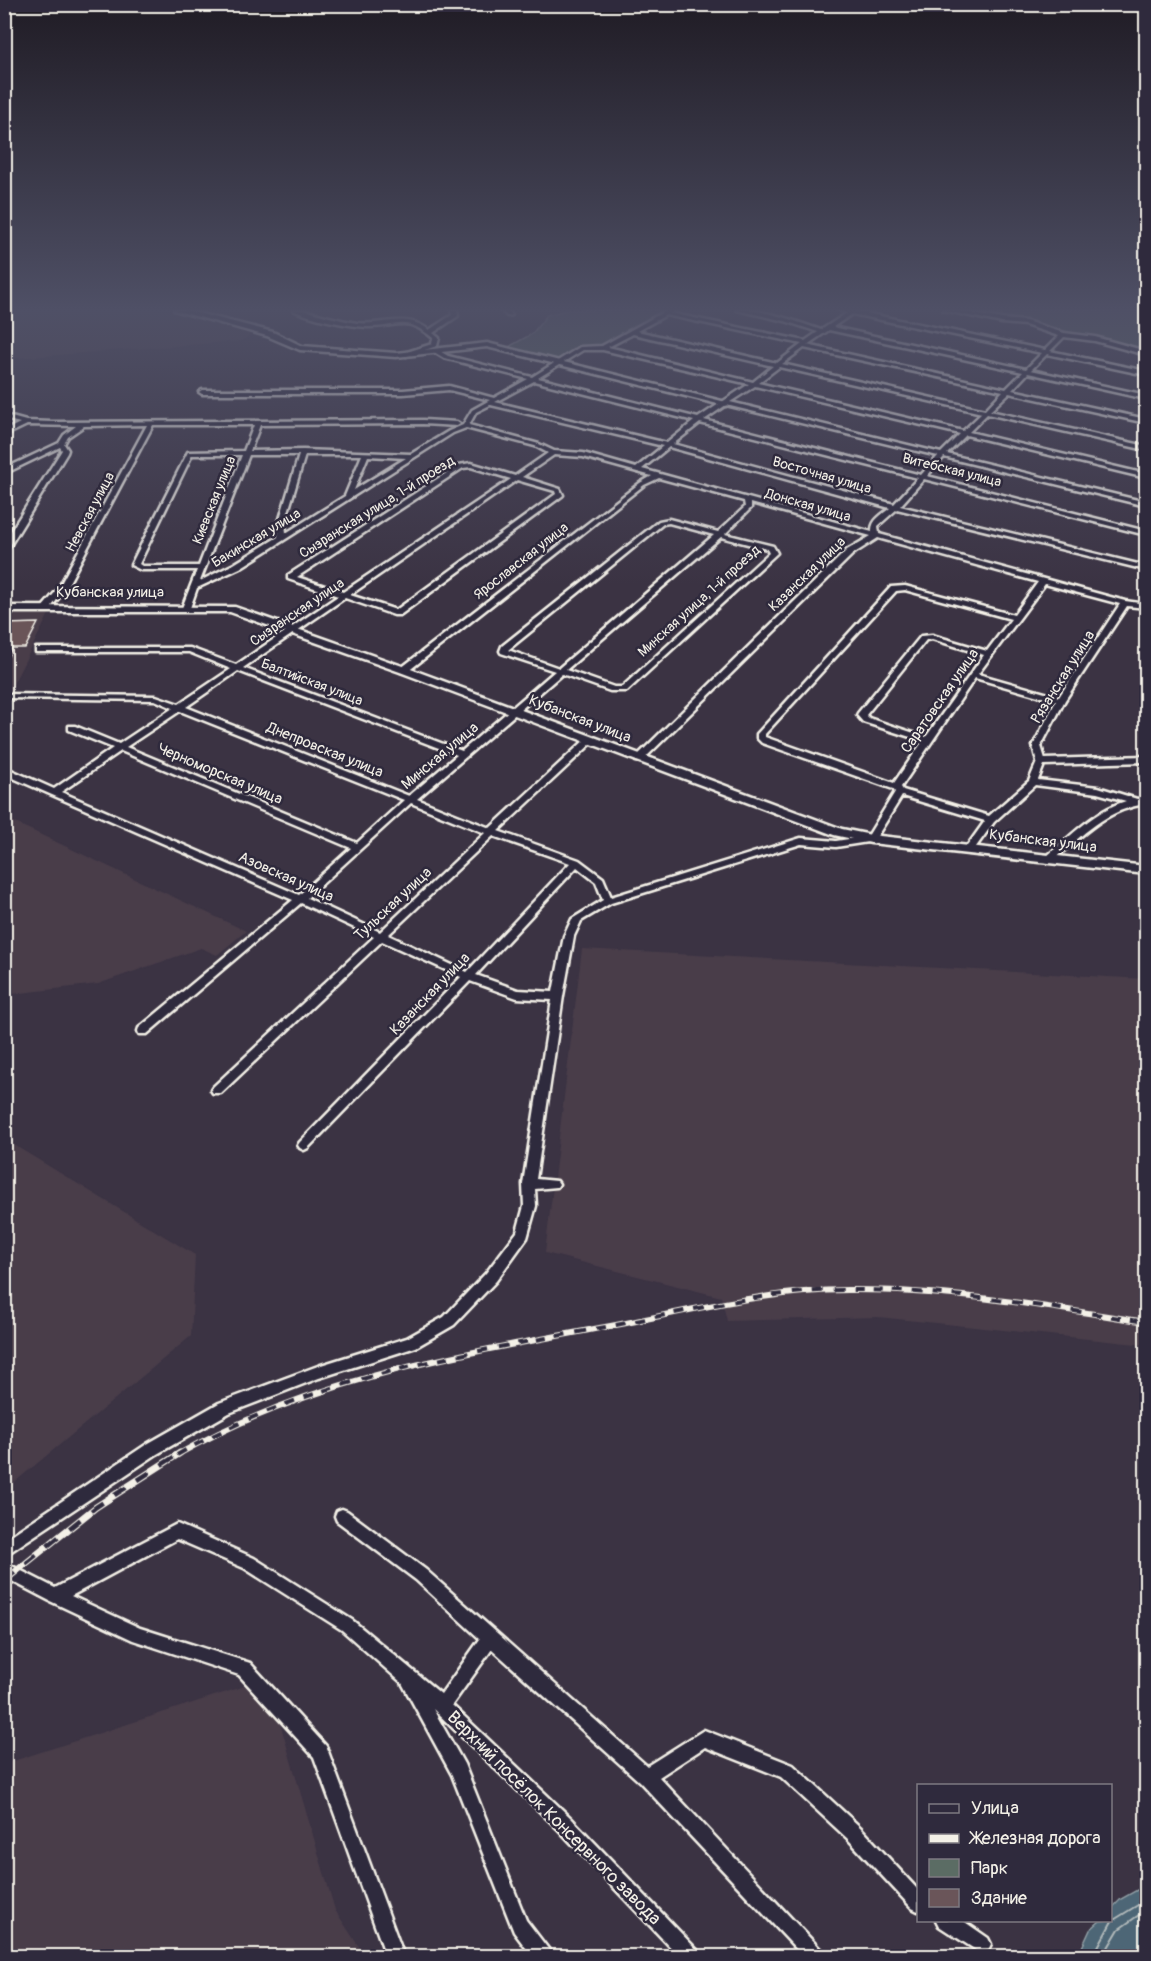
<svg xmlns="http://www.w3.org/2000/svg" width="1151" height="1961" font-family="Pangolin,sans-serif">
<style>
.built{fill:#493d4a}
.green{fill:#5b6c64;stroke:#a8aea6;stroke-width:1.5}
.water{fill:#4d6676;stroke:#909ea4;stroke-width:1.5}
.lines{fill:none;stroke-linecap:round;stroke-linejoin:round}
.shore{stroke:#b1b9ba;stroke-width:2}
.building{fill:#6a5559;stroke:#f4f1e8;stroke-width:1.5}
.street-casing{stroke:#f4f1e8;stroke-width:5}
.secondary-casing{stroke:#f4f1e8;stroke-width:5}
.street{fill:#2f2a3d;fill-rule:evenodd}
.secondary{fill:#2f2a3d;fill-rule:evenodd}
.rail-far1-casing{stroke:#f4f1e8;stroke-width:6}
.rail-casing{stroke:#f4f1e8;stroke-width:7}
.rail-far1{stroke:#2f2a3d;stroke-width:4;stroke-dasharray:10;stroke-linecap:butt}
.rail{stroke:#2f2a3d;stroke-width:4.5;stroke-dasharray:14;stroke-linecap:butt}
.labels{text-anchor:middle;dominant-baseline:central;stroke-width:5;stroke-linejoin:round;paint-order:stroke}
.far-street-label{font-size:14px;fill:#f4f1e8;stroke:#2f2a3d}
.street-label{font-size:15px;fill:#f4f1e8;stroke:#2f2a3d}
.near-street-label{font-size:18px;fill:#f4f1e8;stroke:#2f2a3d}
</style>
<rect width="100%" height="100%" fill="#3b3343"/>
<filter id="ink" filterUnits="userSpaceOnUse"><feTurbulence type="fractalNoise" baseFrequency=".0167" numOctaves="2"/><feDisplacementMap in="SourceGraphic" scale="12" xChannelSelector="R" yChannelSelector="G"/><feConvolveMatrix kernelMatrix="1 2 1 2 8 2 1 2 1" color-interpolation-filters="sRGB"/></filter>
<g filter="url(#ink)">
<path class="built" d="M4,310H160L191,315L254,333L241,341L5,359Z
M50,612L9,692H5L4,613Z
M5,818L246,931L217,955L201,948L98,984L12,994V937L4,932Z
M582,949L1146,979V1345L878,1317L727,1321L721,1297L545,1253Z
M4,1139L195,1255L191,1336L5,1490Z
M267,1679L335,1910L365,1956H5L4,1764Z"/>
<path class="green" d="M567,310H665L604,345L579,346L558,361L505,349L532,334L547,315Z
M985,310H1146V351L993,313Z"/>
<path class="water" d="M1146,1885V1956H1078L1090,1930L1100,1921L1110,1920L1111,1909L1121,1899Z"/>
<g class="lines">
<path class="shore" d="M1093,1956L1112,1921L1146,1900
M1103,1956L1119,1929L1146,1910"/>
</g>
<path class="building" d="M38,623L25,648H12L4,664L6,624Z"/>
<g class="lines">
<defs>
<path id="street" d="M293,310H302C320,314 338,320 357,323C384,326 405,312 429,330L452,315L451,310H457L458,316L433,333L439,338L437,346L406,356L403,354L404,353L432,344L433,338C403,314 400,328 367,327C347,326 310,318 293,310Z
M501,310H507L512,315L507,316Z
M667,310H674L670,313L805,341L818,332L785,321L737,310C765,309 795,321 821,330L847,313L839,310H857L856,311L1045,350L1059,336L1025,325L1002,323L943,310H953L1002,319L1026,321L1064,333L1095,337L1146,351V355L1095,341L1064,337L1050,351L1146,371V375L1047,354L1031,370L1146,395V399L1028,373L1012,390L1146,419V423L1009,393L990,411L1146,446V450L987,414L969,432L1146,474V478L966,435L947,454L1146,502V506L944,457L927,476L1146,531V535L924,479L900,506L1146,566V570L897,509L878,526L879,534L1125,601L1146,604V608L1127,606L1065,700L1041,746L1045,759L1146,756V762L1044,765L1038,780L1098,787L1137,799L1146,798V804C1106,809 1083,835 1053,860L1050,861L1045,858L1047,856C1072,835 1094,811 1126,801L1097,793L1035,785L994,822L973,851L970,852L965,849L985,821L902,796L874,841L836,847L801,844L611,903L581,921L574,936L563,996L536,1179L557,1181L559,1184L557,1187L535,1189L536,1206L527,1238L496,1281L454,1325L416,1347L319,1378L229,1413L157,1454L4,1556V1540L147,1444L219,1403L318,1366L407,1338L444,1317L486,1273L517,1232L524,1206L523,1184L552,1000L517,998L470,981L308,1148L304,1150L300,1148L298,1145L300,1142L461,977L382,941L221,1093H213L211,1090L213,1087L374,937L301,903L147,1034H139L138,1031L139,1028L293,900L4,774V769H9L54,789L113,748L69,730V726H75L119,744L173,708L155,700L4,698V694L156,696L179,704L231,669L189,652H36V648H190L236,665L338,596L288,579V575L459,465L471,463L515,476L548,453L535,446L466,428L453,433L240,568L197,588L190,608L186,610L182,608L197,570H141L131,565L188,452L244,451L254,425H153L65,590L48,611H45L41,609L58,589L147,425L84,426L68,437L64,444L68,450L67,453L8,549L4,551V542L62,450L60,447L4,474V469L59,443L64,435L76,426L27,425L4,436V431L20,423L4,419V415L26,421L52,422L423,420L457,422L460,424L457,426L423,424L260,425L250,451L303,450L411,454L449,431L463,425L472,410L490,400L449,390L403,394H202L199,392L202,390H403L449,386L494,398L528,379L444,358L434,352V350H438L448,356L532,377L580,347L602,346ZM852,314L1042,353L1026,369L833,327ZM666,315L802,344L777,363L637,331ZM829,330L1023,372L1006,389L807,345ZM633,334L773,366L753,382L608,347ZM804,348L1003,391L985,410L782,364ZM583,350H603L749,384L698,418L538,378ZM779,367L982,413L963,431L758,383ZM534,381L694,421L667,443L495,402ZM755,386L960,434L941,453L730,402ZM490,405H491L663,446L636,468L583,453L554,451L539,444L469,425L476,412ZM726,405L938,456L921,475L704,420ZM700,423L918,478L894,504L673,444ZM669,447L872,503L890,508C882,515 871,520 872,532L642,469ZM192,455H242L199,566H142L139,564ZM249,455H299L279,522L278,537L234,564L200,581ZM305,455H362L345,496L286,533L285,522ZM554,455L583,457L652,476L640,483L401,668V672H407L644,485L659,478L744,501L745,507L718,532L669,519L659,521L502,646L500,651L501,653L555,671L462,751L243,668L345,598L394,615H400L562,496L563,495L560,489L522,477ZM368,456L406,458L354,490ZM471,467L511,479L343,592L297,577L463,468ZM517,480L555,491L556,494L396,610L350,595ZM751,503L871,536L847,550L636,757V761H642L853,554L878,538L1038,582L1014,615L905,586L891,587L757,734V738L762,743L893,789L895,792L868,836L836,841L801,838L611,897L603,878L579,860L498,831L593,742V738H587L490,828L417,799L562,674L610,691H627L777,553L773,546L725,534L751,508ZM669,523L714,535L559,668L508,650L663,524ZM721,537L767,549L769,553L622,687H614L566,670ZM1045,584L1120,604L1059,697L978,674ZM905,590L1011,619L987,651L932,635L921,636L858,713L857,715L863,722L923,741L894,783L765,737V734L896,591ZM932,639L984,655L926,737L869,718L866,715L926,640ZM238,671L457,755L409,796L186,707ZM975,678L1056,701L1033,746L1037,762L1029,781L989,816L903,790L901,787ZM180,711L404,800L357,843L126,747ZM121,751L351,848L299,895L61,792ZM411,803L485,833L380,932L307,898ZM493,836L570,863L467,972L388,935ZM577,867L596,882L603,900L572,919L564,936L553,992L518,990L476,975Z
M342,1509L347,1511L426,1570L647,1766L704,1730L793,1765L860,1827L918,1890V1911L912,1908L848,1839L781,1777L705,1747L659,1777L821,1950L824,1956H803L640,1782L492,1649L452,1705L571,1818L697,1950L700,1956H679L559,1830L433,1709L464,1764L526,1920L549,1950L552,1956H532L514,1932L452,1775L402,1683L342,1630L244,1568L177,1539L71,1596L140,1628L250,1663L326,1746L404,1956H386L314,1757L239,1675L133,1640L50,1601L4,1577V1562L55,1588L177,1524L254,1558L352,1620L441,1694L480,1639L416,1580L337,1521L335,1516L337,1511Z
M936,1920H962L988,1938L991,1944L988,1950L982,1953L976,1950L939,1926Z"/>
<path id="secondary" d="M174,310H186L273,332L302,346L396,353L487,343L730,403L726,406L487,347L396,357L300,350L267,336Z
M4,606L235,607L408,668L842,829L871,835L1146,866V874L871,843L834,835L400,672L230,612H4Z"/>
</defs>
<use href="#street" class="street-casing"/>
<use href="#secondary" class="secondary-casing"/>
<use href="#street" class="street"/>
<use href="#secondary" class="secondary"/>
<defs>
<path id="rail-far1" d="M177,1455C315,1376 463,1354 616,1325C692,1310 770,1290 848,1290C948,1289 1047,1307 1146,1322"/>
<path id="rail" d="M4,1581L96,1507L180,1453"/>
</defs>
<use href="#rail-far1" class="rail-far1-casing"/>
<use href="#rail" class="rail-casing"/>
<use href="#rail-far1" class="rail-far1"/>
<use href="#rail" class="rail"/>
</g>
</g>
<linearGradient id="sky" x2="0" y2="1"><stop stop-color="#201c25"/><stop offset="0.53" stop-color="#4f5066"/><stop offset="1" stop-color="#4f5066" stop-opacity="0"/></linearGradient>
<rect width="1151" height="584" fill="url(#sky)"/>
<g class="labels">
<g class="far-street-label">
<text transform="translate(952 470) rotate(14)">Витебская улица</text>
<text transform="translate(822 475) rotate(16)">Восточная улица</text>
<text transform="translate(214 500) rotate(-68)">Киевская улица</text>
<text transform="translate(808 505) rotate(16)">Донская улица</text>
<text transform="translate(377 507) rotate(-32)">Сызранская улица, 1-й проезд</text>
<text transform="translate(90 512) rotate(-62)">Невская улица</text>
<text transform="translate(256 538) rotate(-31)">Бакинская улица</text>
<text transform="translate(521 561) rotate(-38)">Ярославская улица</text>
<text transform="translate(807 574) rotate(-44)">Казанская улица</text>
<text transform="translate(699 601) rotate(-42)">Минская улица, 1-й проезд</text>
<text transform="translate(297 612) rotate(-34)">Сызранская улица</text>
<text transform="translate(312 682) rotate(21)">Балтийская улица</text>
</g>
<g class="street-label">
<text x="110" y="592">Кубанская улица</text>
<text transform="translate(1063 677) rotate(-58)">Рязанская улица</text>
<text transform="translate(940 701) rotate(-55)">Саратовская улица</text>
<text transform="translate(580 719) rotate(21)">Кубанская улица</text>
<text transform="translate(325 750) rotate(22)">Днепровская улица</text>
<text transform="translate(440 756) rotate(-40)">Минская улица</text>
<text transform="translate(220 774) rotate(23)">Черноморская улица</text>
<text transform="translate(1043 841) rotate(7)">Кубанская улица</text>
<text transform="translate(286 877) rotate(24)">Азовская улица</text>
<text transform="translate(393 904) rotate(-43)">Тульская улица</text>
<text transform="translate(430 994) rotate(-46)">Казанская улица</text>
</g>
<g class="near-street-label">
<text transform="translate(554 1818) rotate(45)">Верхний посёлок Консервного завода</text>
</g>
</g>
<rect width="1151" height="1961" fill="none" stroke="#2f2a3d" stroke-width="24"/>
<rect x="12" y="12" width="1127" height="1937" fill="none" stroke="#f4f1e8" stroke-width="2" filter="url(#ink)"/>
<rect x="917" y="1784" width="195" height="138" fill="#2f2a3d" stroke="#7e7a81" stroke-width="1.5"/>
<rect x="929" y="1804" width="30" height="9" fill="#2f2a3d" stroke="#7e7a81" stroke-width="1.5"/>
<text x="971" y="1814" font-size="18" fill="#f4f1e8">Улица</text>
<rect x="929" y="1834" width="30" height="9" fill="#f4f1e8" stroke="#7e7a81" stroke-width="1.5"/>
<text x="971" y="1844" font-size="18" fill="#f4f1e8">Железная дорога</text>
<rect x="929" y="1859" width="30" height="18" fill="#5b6c64" stroke="#7e7a81" stroke-width="1.5"/>
<text x="971" y="1874" font-size="18" fill="#f4f1e8">Парк</text>
<rect x="929" y="1889" width="30" height="18" fill="#6a5559" stroke="#7e7a81" stroke-width="1.5"/>
<text x="971" y="1904" font-size="18" fill="#f4f1e8">Здание</text>
</svg>
